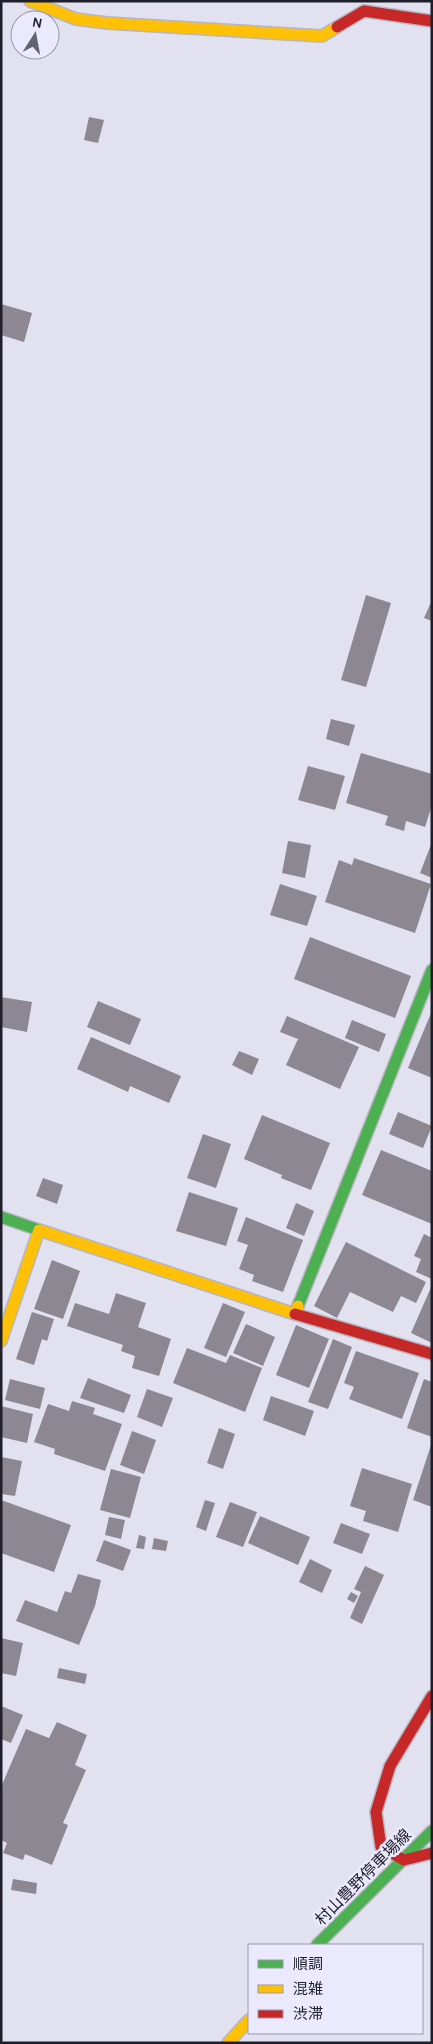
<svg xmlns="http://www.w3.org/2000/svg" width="433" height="2044" font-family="Karla,'Noto Sans JP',sans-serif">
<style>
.building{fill:#8d8791}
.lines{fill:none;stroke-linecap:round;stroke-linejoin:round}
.fast-casing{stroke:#b6b5c1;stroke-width:14}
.slow-casing{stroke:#b6b5c1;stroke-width:14}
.jam-casing{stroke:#b6b5c1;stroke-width:14}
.fast{stroke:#4caf50;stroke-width:11}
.slow{stroke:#ffc107;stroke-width:11}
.jam{stroke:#c62828;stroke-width:11}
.labels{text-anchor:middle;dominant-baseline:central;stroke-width:5;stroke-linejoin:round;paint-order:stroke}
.street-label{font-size:16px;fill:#201e28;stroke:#ebe9fe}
</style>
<rect width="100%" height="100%" fill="#e2e1f0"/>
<path class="building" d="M89,117L104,120L98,143L84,140Z
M1,304L32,313L24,342L1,335Z
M366,595L391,603L366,687L341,680Z
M432,600V621L424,618Z
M331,719L355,725L349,746L326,739Z
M361,753L432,774V805L425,827L406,821L404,831L385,825L388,816L346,803Z
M308,766L345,776L335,810L298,800Z
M288,841L311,845L305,878L282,873Z
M432,842V878L420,873Z
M354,858L431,884L415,933L325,902L339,860L352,865Z
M280,884L317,896L307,926L270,915Z
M310,937L411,976L395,1018L294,979Z
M1,997L32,1002L27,1032L1,1027Z
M98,1001L141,1019L130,1045L87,1027Z
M432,1011V1078L408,1068Z
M287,1016L359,1047L340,1089L286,1065L298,1039L280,1032Z
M352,1020L386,1034L379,1052L345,1038Z
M91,1037L181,1076L169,1103L130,1086L128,1092L77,1069Z
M239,1051L259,1059L252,1075L232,1065Z
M398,1112L432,1126L423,1148L389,1134Z
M262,1115L330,1143L311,1190L281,1178L282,1175L244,1159Z
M203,1134L231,1144L216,1188L187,1178Z
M381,1150L432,1171V1224L362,1195Z
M43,1178L63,1185L57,1204L36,1196Z
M189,1192L238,1208L226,1246L176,1231Z
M296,1203L314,1211L304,1236L286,1228Z
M246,1217L303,1240L283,1292L252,1281L254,1275L239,1269L248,1245L237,1241Z
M424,1234L432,1238V1279L416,1272L421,1259L414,1256Z
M346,1242L426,1282L416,1303L401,1296L393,1312L350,1292L337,1318L314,1306Z
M52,1260L80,1271L63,1319L34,1309Z
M432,1285V1343L411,1333Z
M116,1293L146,1303L138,1327L171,1339L159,1376L132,1368L135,1356L121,1351L123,1345L67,1326L75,1303L109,1314Z
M223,1303L245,1312L226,1357L204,1348Z
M32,1312L54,1319L47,1341L42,1339L34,1365L16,1359Z
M246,1324L275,1337L263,1366L233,1353Z
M296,1325L329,1339L309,1388L276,1375Z
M333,1339L352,1347L328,1409L308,1402Z
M187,1348L226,1363L230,1355L262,1368L245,1412L173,1383Z
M356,1351L419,1373L402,1419L349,1399L354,1387L344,1383Z
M88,1378L131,1395L124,1413L80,1398Z
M10,1379L45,1388L40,1409L5,1400Z
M424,1379L432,1382V1437L407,1428Z
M147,1389L173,1398L162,1427L137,1417Z
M271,1396L314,1411L305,1436L263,1420Z
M72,1401L95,1408L93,1414L122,1424L105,1471L54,1454L55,1449L34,1442L48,1404L69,1411Z
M1,1406L33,1414L27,1443L1,1437Z
M219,1428L235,1434L223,1469L207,1463Z
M132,1431L156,1440L144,1474L120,1465Z
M431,1445H432V1507L413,1500Z
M1,1457L22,1461L15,1496L1,1494Z
M362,1468L412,1484L398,1532L363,1521L366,1511L350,1506Z
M111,1469L141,1477L130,1518L100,1510Z
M1,1500L71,1525L54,1572L1,1553Z
M205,1500L215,1503L206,1531L196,1527Z
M230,1502L257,1512L243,1547L216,1537Z
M260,1516L310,1537L298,1565L248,1543Z
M109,1517L125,1520L121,1539L105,1535Z
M341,1523L370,1534L362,1554L333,1543Z
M139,1535L146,1537L144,1549L136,1548Z
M154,1538L168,1541L166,1551L152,1549Z
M104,1540L131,1550L123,1571L96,1561Z
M310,1559L332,1570L322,1593L299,1582Z
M365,1566L384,1575L362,1624L350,1618L361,1592L354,1589Z
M78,1574L101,1580L95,1606L79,1645L16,1621L25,1600L57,1612L65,1591L71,1593Z
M351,1592L358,1596L354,1603L347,1599Z
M1,1638L23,1643L16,1676L1,1673Z
M59,1668L87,1674L85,1684L57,1678Z
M1,1706L23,1715L11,1743L1,1739Z
M57,1722L87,1735L75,1765L86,1770L63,1823L68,1825L52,1865L25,1854L23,1860L3,1853L7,1843L1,1840V1787L26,1729L49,1738Z
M13,1879L37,1883L36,1894L11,1890Z"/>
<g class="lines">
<defs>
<path id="fast" d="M1,1217L39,1230
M298,1306L432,970
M317,1945L432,1831"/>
<path id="slow" d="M30,1L76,19L107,23L322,36L337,27
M1,1341L39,1230L295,1314L298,1306
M228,2043L249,2020"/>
<path id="jam" d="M337,27L364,11L432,21
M295,1314L432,1354
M432,1696L390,1766L376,1812L381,1847L404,1860L432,1853"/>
</defs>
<use href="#fast" class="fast-casing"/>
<use href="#slow" class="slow-casing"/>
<use href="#jam" class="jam-casing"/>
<use href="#fast" class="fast"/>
<use href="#slow" class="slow"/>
<use href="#jam" class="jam"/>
</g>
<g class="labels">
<g class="street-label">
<text transform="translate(363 1877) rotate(-45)">村山豊野停車場線</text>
</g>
</g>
<rect width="433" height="2044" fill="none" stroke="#201e28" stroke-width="5"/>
<rect x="248" y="1944" width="175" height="90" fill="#ebe9fe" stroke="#9a98a8"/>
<rect x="258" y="1960" width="25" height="8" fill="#4caf50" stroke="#9a98a8"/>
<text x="293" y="1969" font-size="15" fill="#201e28">順調</text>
<rect x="258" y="1985" width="25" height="8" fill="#ffc107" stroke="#9a98a8"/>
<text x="293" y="1994" font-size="15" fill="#201e28">混雑</text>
<rect x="258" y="2010" width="25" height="8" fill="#c62828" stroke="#9a98a8"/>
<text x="293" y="2019" font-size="15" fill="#201e28">渋滞</text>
<g transform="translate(35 35) rotate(11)"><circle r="24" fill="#ebe9fe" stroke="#9a98a8"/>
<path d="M0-4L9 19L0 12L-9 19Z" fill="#64626e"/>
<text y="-8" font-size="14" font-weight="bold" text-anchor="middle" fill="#201e28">N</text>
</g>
</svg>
